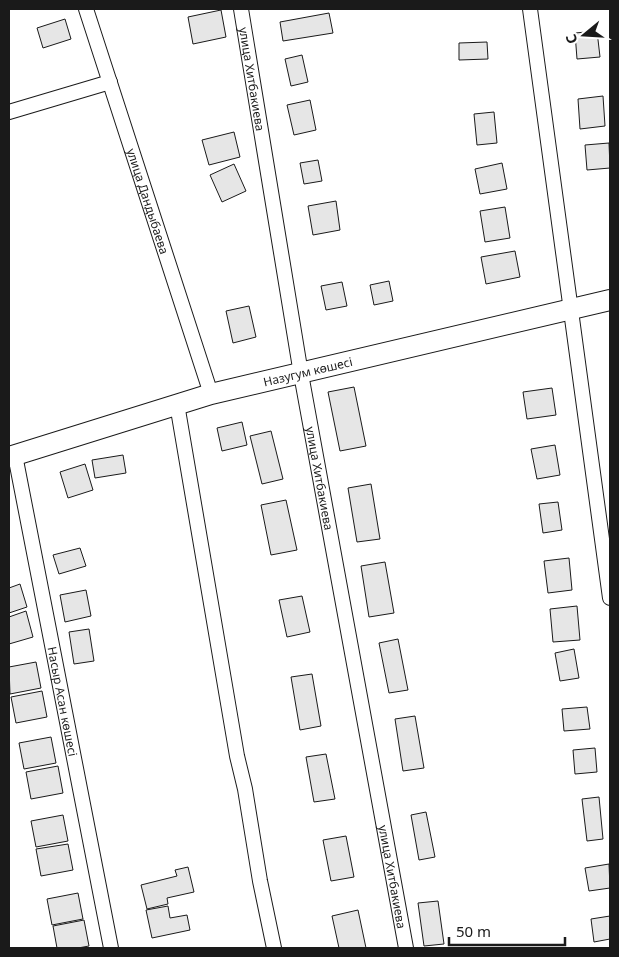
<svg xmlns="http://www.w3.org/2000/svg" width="619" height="957" font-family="'Noto Sans',sans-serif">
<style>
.building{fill:#e6e6e6;stroke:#1a1a1a}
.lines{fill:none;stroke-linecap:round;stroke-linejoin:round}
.street-casing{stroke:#1a1a1a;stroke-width:16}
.secondary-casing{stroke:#1a1a1a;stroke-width:22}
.street{stroke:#fff;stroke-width:14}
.secondary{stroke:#fff;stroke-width:20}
.labels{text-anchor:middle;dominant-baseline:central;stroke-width:4;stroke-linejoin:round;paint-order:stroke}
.street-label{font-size:12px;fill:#1a1a1a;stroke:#fff}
</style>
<rect width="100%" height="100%" fill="#fff"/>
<path class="building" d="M221,10L226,37L193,44L188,17Z
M329,13L333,33L283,41L280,22Z
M65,19L71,39L43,48L37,28Z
M597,31L600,57L577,59L575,33Z
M487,42L488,59L459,60V43Z
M302,55L308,82L291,86L285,59Z
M603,96L605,126L580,129L578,99Z
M310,100L316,130L294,135L287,105Z
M494,112L497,143L477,145L474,114Z
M234,132L240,157L209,165L202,140Z
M609,143L610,168L587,170L585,145Z
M318,160L322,181L304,184L300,163Z
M502,163L507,189L480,194L475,169Z
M234,164L246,191L222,202L210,175Z
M336,201L340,230L313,235L308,206Z
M505,207L510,238L485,242L480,211Z
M515,251L520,277L486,284L481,257Z
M389,281L393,301L374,305L370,285Z
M342,282L347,306L326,310L321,286Z
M249,306L256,337L233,343L226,311Z
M354,387L366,446L340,451L328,392Z
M552,388L556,415L527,419L523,392Z
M242,422L247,445L222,451L217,428Z
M271,431L283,479L262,484L250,436Z
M555,445L560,475L537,479L531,449Z
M123,455L126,473L95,478L92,460Z
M85,464L93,490L68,498L60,472Z
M371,484L380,539L357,542L348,488Z
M286,500L297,550L271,555L261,505Z
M558,502L562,530L543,533L539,504Z
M80,548L86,566L59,574L53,555Z
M569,558L572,590L548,593L544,561Z
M385,562L394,613L369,617L361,566Z
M20,584L27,607L9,613V588Z
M86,590L91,616L65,622L60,595Z
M302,596L310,632L287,637L279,600Z
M577,606L580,640L553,642L550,609Z
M26,611L33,637L9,644V617Z
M89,629L94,661L74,664L69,632Z
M398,639L408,690L389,693L379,643Z
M574,649L579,678L560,681L555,653Z
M36,662L41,688L10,694L9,667Z
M312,674L321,726L300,730L291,677Z
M42,691L47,717L16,723L11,697Z
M587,707L590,729L564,731L562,709Z
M415,716L424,768L403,771L395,719Z
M51,737L56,763L24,769L19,743Z
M595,748L597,772L575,774L573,750Z
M326,754L335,799L314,802L306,757Z
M58,766L63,793L31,799L26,772Z
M599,797L603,839L587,841L582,799Z
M426,812L435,857L419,860L411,815Z
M63,815L68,841L36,847L31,821Z
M346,836L354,877L331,881L323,840Z
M68,844L73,870L41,876L36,849Z
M609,864L610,888L589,891L585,868Z
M188,867L194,892L167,898L168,904L147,909L141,885L177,876L175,870Z
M78,893L83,919L52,925L47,899Z
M438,901L444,944L424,946L418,903Z
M168,906L170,918L187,915L190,930L152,938L146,910Z
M358,910L366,948H339L332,916Z
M610,916V939L594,942L591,919Z
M84,920L89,946L78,948H57L53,926Z"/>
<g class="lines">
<defs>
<g id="street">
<path id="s1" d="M86,9L211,394"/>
<path id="s2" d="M241,9L301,374L406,948"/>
<path d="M530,9L610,598"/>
<path d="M9,112L110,82"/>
<path d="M177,404L237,756L245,789L260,881L274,948"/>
<path id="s3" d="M15,455L111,948"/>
</g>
<g id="secondary">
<path id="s4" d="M9,457L211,394L610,300"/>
</g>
</defs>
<use href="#street" class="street-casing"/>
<use href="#secondary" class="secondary-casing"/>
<use href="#street" class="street"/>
<use href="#secondary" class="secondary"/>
</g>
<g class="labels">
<g class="street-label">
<text stroke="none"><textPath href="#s2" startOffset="71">улица Хитбакиева</textPath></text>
<text stroke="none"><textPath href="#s1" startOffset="202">улица Дандыбаева</textPath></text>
<text stroke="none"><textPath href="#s4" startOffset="311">Назугум көшесі</textPath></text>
<text stroke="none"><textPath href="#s2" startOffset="476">улица Хитбакиева</textPath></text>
<text stroke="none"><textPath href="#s3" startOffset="251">Насыр Асан көшесі</textPath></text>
<text stroke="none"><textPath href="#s2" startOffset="881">улица Хитбакиева</textPath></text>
</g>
</g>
<rect width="619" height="957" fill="none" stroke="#1a1a1a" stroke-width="20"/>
<g transform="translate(584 35) rotate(252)" stroke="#ffffff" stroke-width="4" paint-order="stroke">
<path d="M0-4L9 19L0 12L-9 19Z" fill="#1a1a1a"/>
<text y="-8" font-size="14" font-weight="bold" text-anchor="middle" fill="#1a1a1a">С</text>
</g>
<path d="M449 937v8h116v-8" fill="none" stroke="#1a1a1a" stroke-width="2.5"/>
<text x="456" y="937" font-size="15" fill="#1a1a1a" stroke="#ffffff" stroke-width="4" paint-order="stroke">50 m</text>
</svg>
